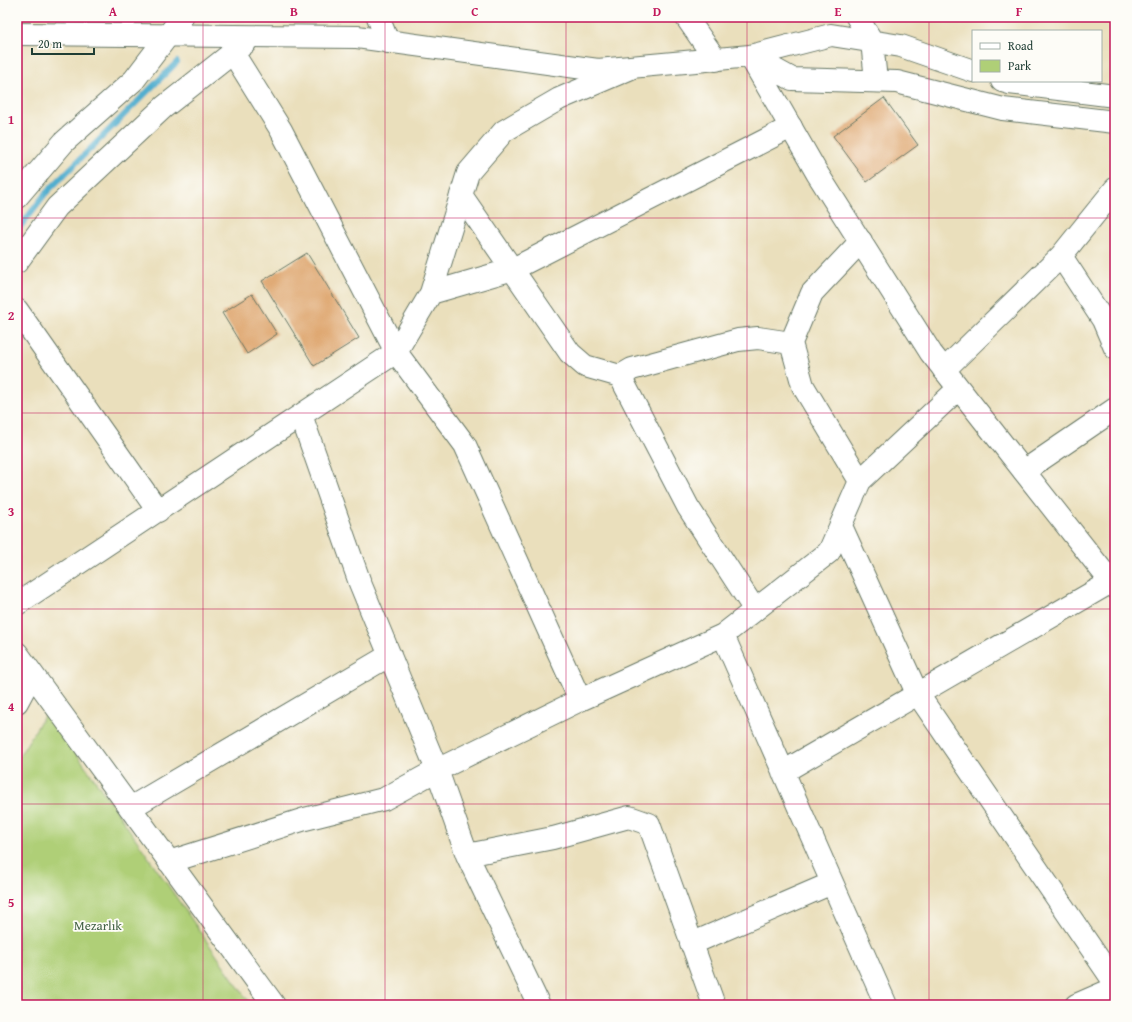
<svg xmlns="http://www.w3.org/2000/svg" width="1132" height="1022" font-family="'Gentium Book Plus',serif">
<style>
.green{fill:#afcf77;stroke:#678656}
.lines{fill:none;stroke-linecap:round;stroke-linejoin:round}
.stream{stroke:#51aecf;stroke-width:6}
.building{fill:#db9e62}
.minor-casing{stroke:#667664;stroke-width:24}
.tertiary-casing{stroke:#667664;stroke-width:24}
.minor{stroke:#fff;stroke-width:22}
.tertiary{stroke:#fff;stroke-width:22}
.grid{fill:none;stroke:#c2185b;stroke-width:1;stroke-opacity:0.55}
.labels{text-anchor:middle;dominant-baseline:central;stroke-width:3.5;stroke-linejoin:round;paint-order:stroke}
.park-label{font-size:13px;fill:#436245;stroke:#fdfcf7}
.neatline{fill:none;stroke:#c2185b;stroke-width:1.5}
.grid-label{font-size:13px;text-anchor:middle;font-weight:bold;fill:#c2185b}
</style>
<rect width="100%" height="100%" fill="#fdfcf7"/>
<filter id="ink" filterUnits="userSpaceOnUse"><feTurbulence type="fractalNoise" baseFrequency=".025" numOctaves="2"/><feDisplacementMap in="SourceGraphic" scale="8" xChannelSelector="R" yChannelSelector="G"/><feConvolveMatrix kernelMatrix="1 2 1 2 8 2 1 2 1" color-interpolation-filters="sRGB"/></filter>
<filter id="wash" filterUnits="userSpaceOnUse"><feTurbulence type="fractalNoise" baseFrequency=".012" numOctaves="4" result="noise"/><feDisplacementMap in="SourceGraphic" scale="16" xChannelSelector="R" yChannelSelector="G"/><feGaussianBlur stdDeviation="0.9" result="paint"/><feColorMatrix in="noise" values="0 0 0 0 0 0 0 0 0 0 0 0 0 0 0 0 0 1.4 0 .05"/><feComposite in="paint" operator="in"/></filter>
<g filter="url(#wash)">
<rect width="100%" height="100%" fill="#eadfbc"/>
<path class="green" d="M47,711L251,1005H17V760Z"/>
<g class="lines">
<path class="stream" d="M17,231L45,194L177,62"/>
</g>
<g id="blocks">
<path class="building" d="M884,98L918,145L867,182L833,136Z
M307,253L359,338L314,366L262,281Z
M252,294L277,334L247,354L222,313Z"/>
</g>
</g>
<g filter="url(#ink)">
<use href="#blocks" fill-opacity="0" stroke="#667664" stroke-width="1"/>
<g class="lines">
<defs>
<path id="minor" d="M378,17L388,42
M686,17L716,60
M233,53L281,130L396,352L465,445L580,700
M461,195L570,353L585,366L620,376L632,369L738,340L758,338L791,343
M17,197L64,142L134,80L182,17
M1061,256L1103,320L1115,348
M17,262L57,207L164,107L245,43
M431,293L513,269L791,127
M17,310L158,511
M944,370L1061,256L1115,189
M620,376L688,507L755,610
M301,415L360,583L437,770L467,855L539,1005
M1024,471L1115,409
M860,481L803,386L791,343L812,293L861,241
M841,526L917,693L1115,983
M17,604L396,352L431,293L468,173L504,131L559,99L629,69
M723,635L886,1005
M17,653L274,1005
M17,702L32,674
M783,772L1111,582
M130,808L390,655
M467,855L553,838L629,817L649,824L714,1005
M169,862L305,819L384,799L437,770L580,700L723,635L829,552L860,481L958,389
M691,944L832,883"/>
<path id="tertiary" d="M857,17L872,41L876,81
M17,34L357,37L598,70L750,56L831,35L901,46L973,71
M750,56L817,173L931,353L1115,587
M750,56L792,79L897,82L1003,109L1115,122
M1002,81L1009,83L1115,96
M1076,1005L1115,988"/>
</defs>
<use href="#minor" class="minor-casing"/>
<use href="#tertiary" class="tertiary-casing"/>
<use href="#minor" class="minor"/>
<use href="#tertiary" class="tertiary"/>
</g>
</g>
<path class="grid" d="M203,17V1005M385,17V1005M566,17V1005M747,17V1005M929,17V1005M17,218H1115M17,413H1115M17,609H1115M17,804H1115"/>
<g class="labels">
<g class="park-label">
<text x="98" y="925">Mezarlık</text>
</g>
</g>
<rect width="1132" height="1022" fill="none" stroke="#fdfcf7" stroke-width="44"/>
<rect x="972" y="30" width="130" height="52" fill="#fdfcf7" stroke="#a4b0a9"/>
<rect x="980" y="43" width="20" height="6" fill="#ffffff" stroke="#a4b0a9"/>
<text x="1008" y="50" font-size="12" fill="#1f3d34">Road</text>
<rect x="980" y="60" width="20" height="12" fill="#afcf77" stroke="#a4b0a9"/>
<text x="1008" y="70" font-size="12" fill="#1f3d34">Park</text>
<path d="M32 48v6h62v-6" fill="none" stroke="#1f3d34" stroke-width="2"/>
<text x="38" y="48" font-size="12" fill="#1f3d34" stroke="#fdfcf7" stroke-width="3" paint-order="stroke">20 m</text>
<rect x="22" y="22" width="1088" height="978" class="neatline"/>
<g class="grid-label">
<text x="113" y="16">A</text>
<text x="294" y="16">B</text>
<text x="475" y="16">C</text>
<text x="657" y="16">D</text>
<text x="838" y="16">E</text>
<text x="1019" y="16">F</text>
<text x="11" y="124">1</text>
<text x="11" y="320">2</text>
<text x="11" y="516">3</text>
<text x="11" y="711">4</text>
<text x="11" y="907">5</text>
</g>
</svg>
